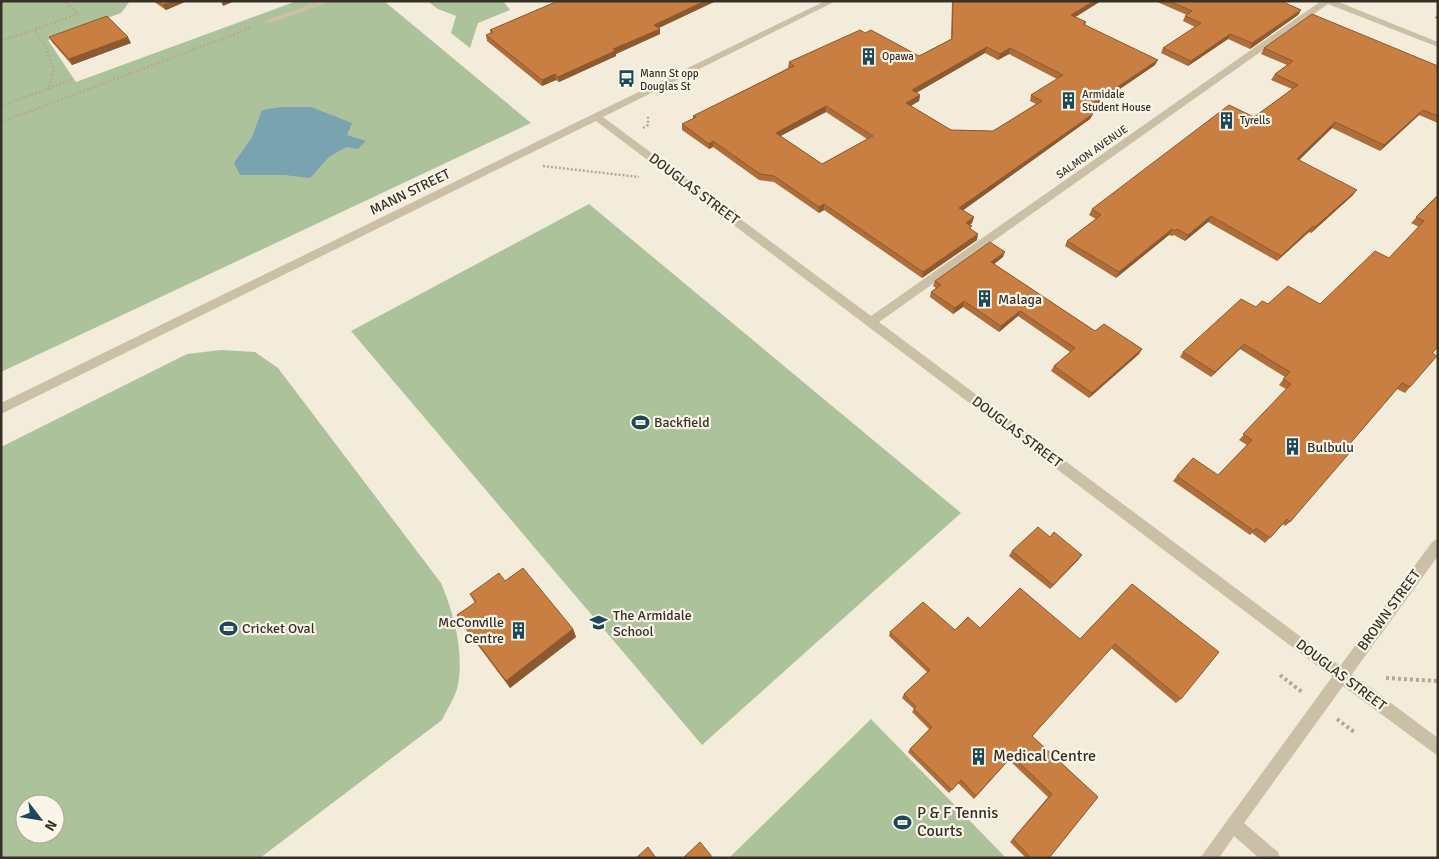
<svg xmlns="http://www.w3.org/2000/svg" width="1439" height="859" font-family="Signika,sans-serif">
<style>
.green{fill:#acc29a;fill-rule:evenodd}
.water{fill:#79a3b1}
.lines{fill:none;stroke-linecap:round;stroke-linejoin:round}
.path-far1{stroke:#b7a991;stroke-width:2.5;stroke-dasharray:2 2;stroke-linecap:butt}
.path{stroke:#b7a991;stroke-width:4;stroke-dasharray:3 3;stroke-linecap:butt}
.minor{fill:#cbbfa6;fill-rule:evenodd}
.wall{fill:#ae6d39;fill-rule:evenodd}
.shaded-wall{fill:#8d592e}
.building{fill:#ca7f42;stroke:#8d592e;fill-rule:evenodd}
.labels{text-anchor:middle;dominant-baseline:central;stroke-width:4.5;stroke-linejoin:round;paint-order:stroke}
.far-poi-label{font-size:11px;fill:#373027;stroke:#faf5e8;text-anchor:start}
.far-street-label{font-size:11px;fill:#373027;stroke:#faf5e8}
.street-label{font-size:14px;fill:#373027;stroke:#faf5e8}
.poi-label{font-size:14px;fill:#373027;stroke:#faf5e8;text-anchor:start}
.near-poi-label{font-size:16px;fill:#373027;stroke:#faf5e8;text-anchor:start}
</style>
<rect width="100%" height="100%" fill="#f3ecdb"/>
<path class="green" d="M1,1H130L121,13L48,40L76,82L297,1H384L531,123L1,372Z
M427,1H503L510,10L478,23L470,48L451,33L456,16L438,9Z
M589,204L961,513L702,745L351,331Z
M221,350L255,352L278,368L441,583C454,614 464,651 458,685C456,696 447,709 442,720L260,858H1V447L187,354ZM25,804H55V834H25Z
M871,719L1006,858H729Z"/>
<path class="water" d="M281,107H311L352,123L347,135L366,141L358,149L346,147L329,157L310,178L284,175H240L234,163L252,137L262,110Z"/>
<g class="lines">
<path class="path-far1" d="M1,41L78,14L65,1
M48,89L73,79
M1,106L48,89L54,71L46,48L35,30
M1,122L251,28
M643,128L648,125V116
M543,166L639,177"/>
<path class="path" d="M1280,675L1302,692
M1386,678L1438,681
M1337,719L1354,732"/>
<path class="minor" d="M319,1H332L271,23L264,21Z
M825,1H836L603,117L871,316L1321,1H1336L1438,42V47L1328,4L879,322L1340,666L1433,541L1438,539V556L1352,674L1438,738V756L1343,686L1244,823L1278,852L1280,858H1259L1234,836L1219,858H1200L1332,677L596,121L1,414V403Z"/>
</g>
<path class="wall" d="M153,1H187L166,10Z
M558,1H716L659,28L660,34L616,54V56L559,82L556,80L542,86L487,41L486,35L491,34L490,30Z
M952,1H1101L1075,17L1086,22L1085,25L1155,65L1087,111L1093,114L1090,119L963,210L974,217L972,223L970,225L971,229L977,240L922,278L824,210L819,213L774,182L759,180L713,147L709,149L682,130V124L693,119V116L788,68L789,62L865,33L919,56L951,39ZM985,53L998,60L1009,54L1057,79L1031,95L1030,101L1036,104L993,131L951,130L911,106L919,101L920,95L916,93ZM826,112L867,139L822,164L780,136Z
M1155,1H1281L1301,10L1298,15L1250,49L1228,39L1188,66L1161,53L1163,48L1195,27L1183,21L1185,16L1187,15Z
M1438,13V19L1435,18Z
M49,37L131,43L72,65L52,42Z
M1264,48L1438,66V123L1419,115L1380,151L1332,128L1299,160L1353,195L1311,233L1309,232L1277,261L1208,222L1185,241L1174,235L1172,236L1169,235L1116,278L1065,246L1067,241L1096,219L1089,215L1092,209L1254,117L1292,89L1271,80L1275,74L1287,65L1261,54Z
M1438,195L1432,353L1410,387L1405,393L1397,389L1347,447L1290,522L1285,526L1283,524L1265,543L1252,533L1250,535L1173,481L1177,476L1218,475L1247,445L1239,440L1286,389L1279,385L1285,377L1240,349L1211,377L1180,357L1183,352L1256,307L1268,304H1320L1389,258L1419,227L1411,223Z
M1003,257L994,264L1095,331L1142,349L1139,354L1089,398L1051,371L1054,366L1070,352L1018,316L999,332L963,307L953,314L930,297L931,292L936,288L933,286L935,281Z
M1012,551L1079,559L1050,589L1009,556Z
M505,581L573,629L576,637L510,688L461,623L457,615L475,603L470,594Z
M1132,584L1181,699L1176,703L1111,648L1032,736L1098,797L1049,858H1026L1010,842L1048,797L1009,760L974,799L958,783L949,793L908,752L910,749L929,729L912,712L914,709L902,698L904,694L927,672L889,636L890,632L955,630L980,628L1080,639Z"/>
<path class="shaded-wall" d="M172,1H187L166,10L163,5Z
M221,1H235L223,6Z
M705,1H716L654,30V25Z
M1094,1H1101L1069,21L1071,15Z
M1301,10L1298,15L1250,49L1252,43Z
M660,29V34L616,54V56L559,82L558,77L613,49Z
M1230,34L1228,39L1188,66L1191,61Z
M128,37L131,43L72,65L69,59Z
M987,47L985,53L911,96L912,90Z
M1010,48L1009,54L998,60L1000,54Z
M1158,60L1155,65L1082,115L1084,109Z
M555,74L556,80L542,86V80Z
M920,95L919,101L905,109L906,103Z
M826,106V112L775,139L776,133Z
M1423,110L1419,115L1380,151L1384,145Z
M1093,114L1090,119L958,214L959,208Z
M1335,122L1332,128L1294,165L1297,159Z
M713,141V147L709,149V144Z
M1357,190L1353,195L1311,233L1315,227Z
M824,204V210L819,213V207Z
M1211,216L1208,222L1185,241L1188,235Z
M974,217L972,223L965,228L966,223Z
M1313,226L1309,232L1277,261L1281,256Z
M1172,229L1169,235L1116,278L1119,272Z
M978,234L977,240L922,278L923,272Z
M1005,252L1003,257L989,268L991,262Z
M964,301L963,307L953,314L955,308Z
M1020,311L1018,316L999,332L1001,326Z
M1244,344L1240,349L1211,377L1215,372Z
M1142,349L1139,354L1089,398L1092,393Z
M1082,555L1079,559L1050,589L1053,585Z
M573,629L576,637L510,688L506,681Z"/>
<path class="building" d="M158,1H172L163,5Z
M558,1H705L654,25L660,29L613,49L615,51L558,77L555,74L542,80L486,35L493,32L490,30Z
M953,1H1094L1071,15L1086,22L1083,24L1158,60L1084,109L1093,114L959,208L974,217L966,223L972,226L969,228L978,234L923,272L824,204L819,207L774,176L760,174L713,141L709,144L682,124L696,117L693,116L794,66L789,62L860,30L865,33L871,30L919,56L952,39ZM987,47L1000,54L1010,48L1063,75L1031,95L1042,101L993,131L951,130L906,103L920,95L912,90ZM826,106L873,136L822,164L776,133Z
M1169,1H1281L1301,10L1252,43L1230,34L1191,61L1163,48L1201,23L1185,16L1192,11Z
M1312,14L1438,66V116L1423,110L1384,145L1335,122L1297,159L1357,190L1315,227L1313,226L1281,256L1211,216L1188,235L1177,229L1175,231L1172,229L1119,272L1067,241L1101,215L1092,209L1229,105L1254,117L1298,85L1275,74L1293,61L1264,48Z
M107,16L128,37L69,59L49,37Z
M1438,195V347L1432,353L1437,356L1410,387L1402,383L1347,447L1352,450L1290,522L1287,519L1270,538L1256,528L1254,531L1177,476L1193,458L1218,475L1252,440L1243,434L1291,384L1283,379L1290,372L1244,344L1215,372L1183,352L1241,299L1256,307L1262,301L1268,304L1288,286L1320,304L1375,251L1389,258L1424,221L1416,217Z
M990,242L1005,252L991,262L1095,331L1104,324L1142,349L1092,393L1054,366L1075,348L1020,311L1001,326L964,301L955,308L931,292L941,285L935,281Z
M1038,527L1050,537L1054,532L1082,555L1053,585L1012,551Z
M523,568L573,629L506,681L457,615L476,602L470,594L499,573L505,581Z
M1132,584L1219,652L1181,699L1115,644L1032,736L1098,797L1049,858H1031L1013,839L1052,794L1012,756L976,796L961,780L952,790L910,749L932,727L914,709L916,707L904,694L930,670L890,632L923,602L955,630L968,617L980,628L1020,588L1080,639Z
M700,842L713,858H683Z
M648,847L656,858H636Z"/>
<defs>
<symbol id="building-bare" viewBox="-9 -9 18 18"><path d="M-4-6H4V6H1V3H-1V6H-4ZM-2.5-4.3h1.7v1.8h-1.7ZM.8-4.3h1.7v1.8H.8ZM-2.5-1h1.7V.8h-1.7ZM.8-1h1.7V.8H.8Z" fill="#1b495a" stroke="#faf5e8" stroke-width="2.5" paint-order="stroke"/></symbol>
<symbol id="bus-bare" viewBox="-9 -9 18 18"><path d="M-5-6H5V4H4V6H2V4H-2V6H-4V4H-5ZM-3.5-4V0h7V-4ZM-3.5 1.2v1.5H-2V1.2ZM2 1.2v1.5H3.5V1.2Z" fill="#1b495a" stroke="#faf5e8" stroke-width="2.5" paint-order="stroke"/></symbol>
<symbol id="stadium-bare" viewBox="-9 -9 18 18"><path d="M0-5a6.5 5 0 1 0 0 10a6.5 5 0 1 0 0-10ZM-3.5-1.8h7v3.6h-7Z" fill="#1b495a" stroke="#faf5e8" stroke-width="2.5" paint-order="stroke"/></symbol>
<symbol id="school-bare" viewBox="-9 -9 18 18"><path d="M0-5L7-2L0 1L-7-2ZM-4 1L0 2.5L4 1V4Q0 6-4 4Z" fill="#1b495a" stroke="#faf5e8" stroke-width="2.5" paint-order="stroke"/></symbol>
</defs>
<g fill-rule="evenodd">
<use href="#building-bare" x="856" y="44" width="25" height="25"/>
<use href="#bus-bare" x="614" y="66" width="25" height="25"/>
<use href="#building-bare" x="1056" y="88" width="25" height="25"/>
<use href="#building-bare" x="1214" y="108" width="25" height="25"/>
<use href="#building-bare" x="972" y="286" width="25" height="25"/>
<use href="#stadium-bare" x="628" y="410" width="25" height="25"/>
<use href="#building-bare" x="1280" y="434" width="25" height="25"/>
<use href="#school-bare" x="586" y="610" width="25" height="25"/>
<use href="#stadium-bare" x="216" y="616" width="25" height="25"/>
<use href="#building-bare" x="506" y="618" width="25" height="25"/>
<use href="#building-bare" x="966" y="744" width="25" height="25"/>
<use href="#stadium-bare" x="890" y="810" width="25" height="25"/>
</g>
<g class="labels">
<g class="far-poi-label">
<text x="882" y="56">Opawa</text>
<text x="640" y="73">Mann St opp<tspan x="640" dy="13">Douglas St</tspan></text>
<text x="1082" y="94">Armidale<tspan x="1082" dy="13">Student House</tspan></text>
<text x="1240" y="120">Tyrells</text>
</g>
<g class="far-street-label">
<text transform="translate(1092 152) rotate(-35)">SALMON AVENUE</text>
</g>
<g class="street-label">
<text transform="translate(694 189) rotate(37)">DOUGLAS STREET</text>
<text transform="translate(410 192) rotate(-26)">MANN STREET</text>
<text transform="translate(1017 432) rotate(37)">DOUGLAS STREET</text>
<text transform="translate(1389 610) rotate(-54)">BROWN STREET</text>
<text transform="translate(1341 675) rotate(37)">DOUGLAS STREET</text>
</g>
<g class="poi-label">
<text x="998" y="299">Malaga</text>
<text x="654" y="422">Backfield</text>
<text x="1307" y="447">Bulbulu</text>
<text x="613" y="615">The Armidale<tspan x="613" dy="16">School</tspan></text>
<text x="504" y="622" text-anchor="end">McConville<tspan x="504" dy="16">Centre</tspan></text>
<text x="242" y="628">Cricket Oval</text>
</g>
<g class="near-poi-label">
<text x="993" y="756">Medical Centre</text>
<text x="917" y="813">P &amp; F Tennis<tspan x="917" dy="18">Courts</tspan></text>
</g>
</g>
<rect width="1439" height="859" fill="none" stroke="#373027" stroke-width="5"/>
<g transform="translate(40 819) rotate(121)"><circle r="24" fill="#faf5e8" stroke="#aca69b"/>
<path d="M0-4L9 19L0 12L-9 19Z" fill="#1b495a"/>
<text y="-8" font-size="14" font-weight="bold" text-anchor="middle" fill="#373027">N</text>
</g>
</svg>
